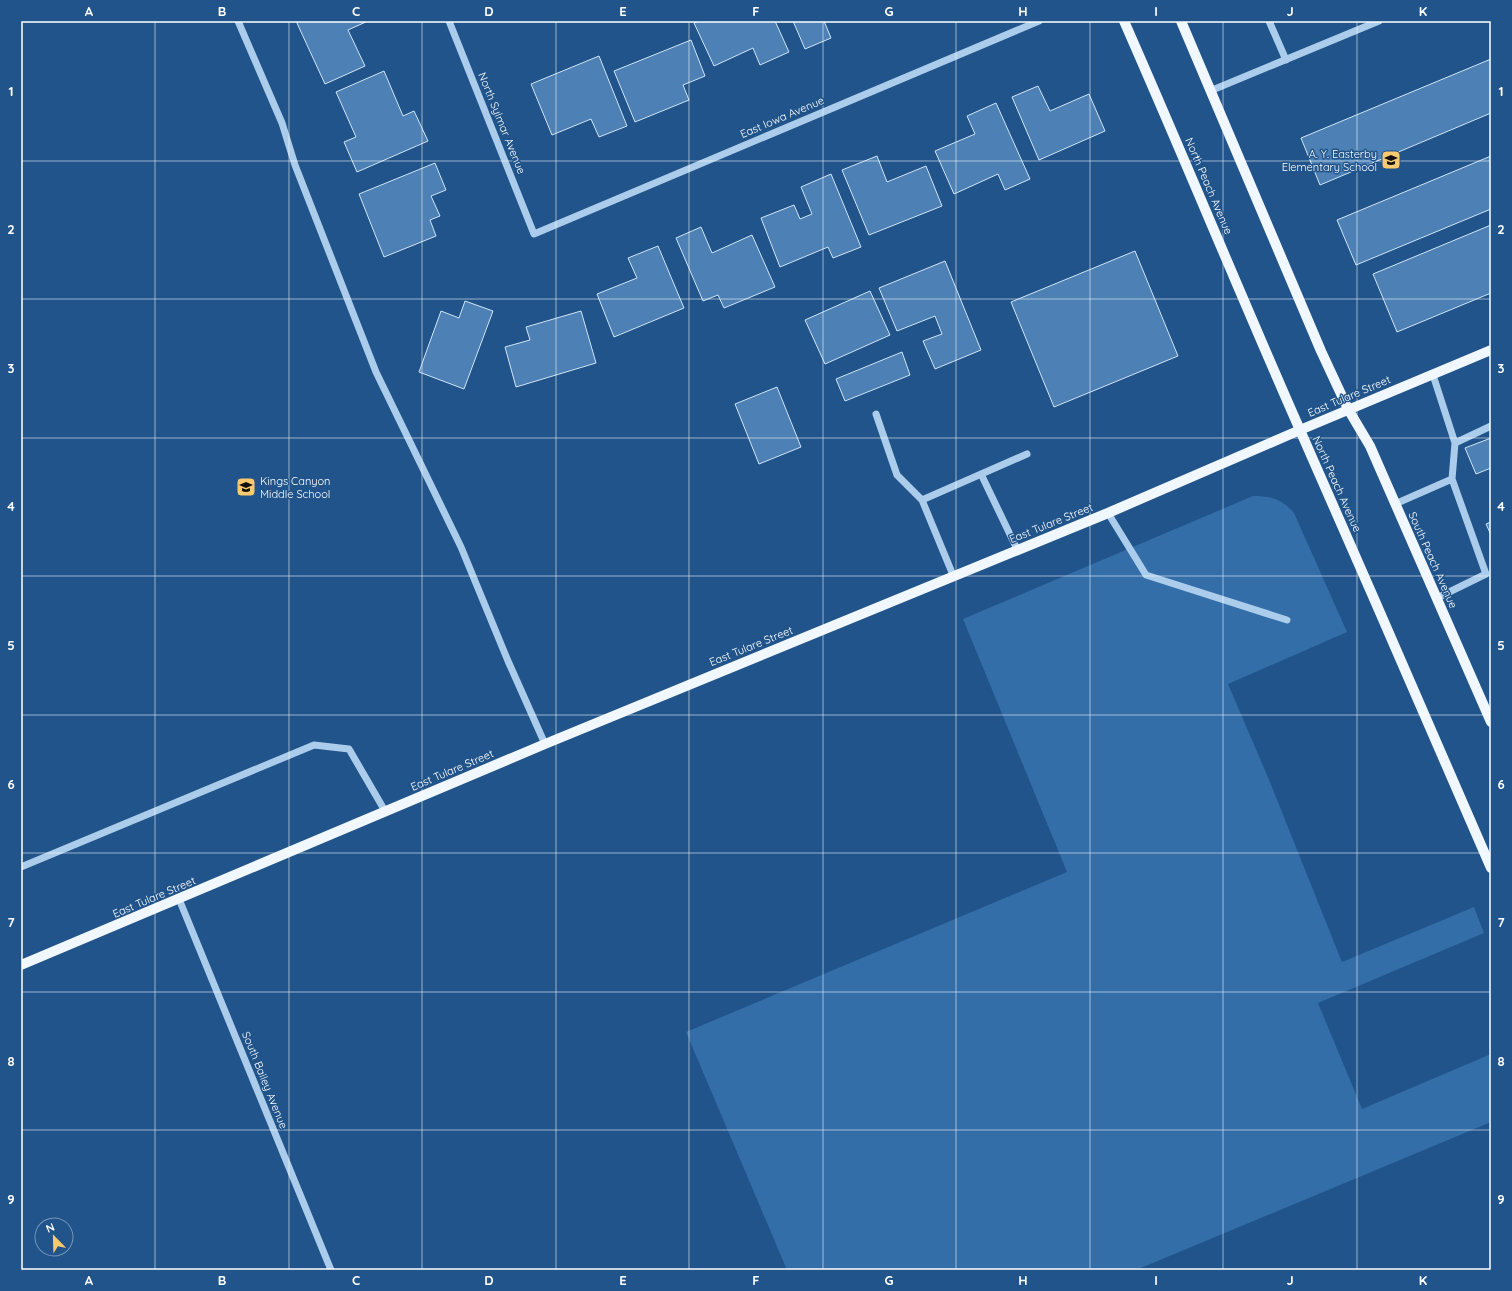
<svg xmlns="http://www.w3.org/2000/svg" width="1512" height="1291" font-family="Quicksand,sans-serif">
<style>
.green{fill:#346ea8}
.building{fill:#4d80b4;stroke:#d1e5f8}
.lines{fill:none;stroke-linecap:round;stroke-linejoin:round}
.minor{stroke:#accceb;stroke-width:7}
.major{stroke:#f1f7fe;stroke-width:10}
.grid{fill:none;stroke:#fff;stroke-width:1;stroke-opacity:0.55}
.labels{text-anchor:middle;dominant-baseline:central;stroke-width:3;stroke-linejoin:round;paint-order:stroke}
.street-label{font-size:11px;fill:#fff;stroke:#20548a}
.poi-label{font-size:11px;fill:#fff;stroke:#20548a;text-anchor:end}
.neatline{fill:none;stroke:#fff;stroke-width:1.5}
.grid-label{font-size:13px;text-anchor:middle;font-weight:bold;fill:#fff}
</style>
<rect width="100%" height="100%" fill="#20548a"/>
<path class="green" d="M1253,496C1271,496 1282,499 1294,513L1347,632L1228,684L1270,782L1342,962L1474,907L1484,933L1318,1003L1362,1109L1491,1054V1122L1136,1270H787L686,1032L1067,872L963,619Z"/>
<path class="building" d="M296,21H368L348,30L365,66L325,84Z
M699,21H775L789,52L760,65L753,48L714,66L694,23Z
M793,21H824L831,38L805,49Z
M691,40L705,76L683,85L689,100L635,122L614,71Z
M599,56L627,126L599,137L591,119L552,135L531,84Z
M1491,59V113L1320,185L1301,138Z
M384,71L403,116L414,111L428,141L357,172L344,142L356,137L336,92Z
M1038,86L1050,111L1089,94L1105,131L1039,160L1012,97Z
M996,103L1030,179L1005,190L998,174L954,194L935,151L975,134L967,116Z
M877,156L887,182L926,166L942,206L869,235L842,170Z
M1491,156V209L1356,265L1337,220Z
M435,163L446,190L431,196L440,216L430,220L436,236L384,257L359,194Z
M831,174L861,247L833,258L828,247L780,267L761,218L794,205L800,219L812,214L801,187Z
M1491,225V293L1397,332L1373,274Z
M701,227L712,253L752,235L775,287L724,308L718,295L703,301L676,238Z
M658,246L684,308L614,337L597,294L637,278L628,258Z
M1135,251L1178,356L1054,407L1011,302Z
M945,261L981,350L935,369L923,341L942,334L935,316L897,331L879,288Z
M870,291L890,335L825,364L805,320Z
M465,301L493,311L464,389L419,372L441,311L459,318Z
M581,311L596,363L516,387L505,347L530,340L526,327Z
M902,352L910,375L845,401L836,379Z
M777,387L801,447L759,464L735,404Z
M1491,438V468L1476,474L1465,448Z
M1491,522V535L1486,524Z"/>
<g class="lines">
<path class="minor" d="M238,21L282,123L295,165L376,372L461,547L508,661L545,744
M449,21L534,234L1039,21
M1269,21L1286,60
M1210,91L1379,21
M876,414L897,475L922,500L1027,454
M1455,443L1491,426
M981,474L1017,549
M922,500L953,575
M1395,504L1452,479L1455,443L1433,375
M1108,513L1146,575L1287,620
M1437,598L1486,574L1452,479
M21,867L314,745L349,749L385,811
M179,899L331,1270"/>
<path class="major" d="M1124,21C1184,157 1240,294 1300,430C1364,576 1428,721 1491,868
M1181,21L1321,351L1348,409L1370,446L1377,462L1491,722
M21,965L545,744L1108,513L1300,430L1491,350"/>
</g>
<path class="grid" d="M155,21V1270M289,21V1270M422,21V1270M556,21V1270M689,21V1270M823,21V1270M956,21V1270M1090,21V1270M1223,21V1270M1357,21V1270M21,161H1491M21,299H1491M21,438H1491M21,576H1491M21,715H1491M21,853H1491M21,992H1491M21,1130H1491"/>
<defs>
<symbol id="school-square" viewBox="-11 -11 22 22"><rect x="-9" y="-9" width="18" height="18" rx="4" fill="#f8c96d" stroke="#20548a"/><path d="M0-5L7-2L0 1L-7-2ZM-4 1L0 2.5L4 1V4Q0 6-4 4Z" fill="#111"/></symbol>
</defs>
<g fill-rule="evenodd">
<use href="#school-square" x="1380" y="149" width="22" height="22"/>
<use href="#school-square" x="235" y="476" width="22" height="22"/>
</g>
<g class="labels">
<g class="street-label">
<text transform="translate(782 117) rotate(-23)">East Iowa Avenue</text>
<text transform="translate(502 123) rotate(68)">North Sylmar Avenue</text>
<text transform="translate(1209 186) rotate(67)">North Peach Avenue</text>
<text transform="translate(1349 396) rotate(-23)">East Tulare Street</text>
<text transform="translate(1337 484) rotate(66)">North Peach Avenue</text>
<text transform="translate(1051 523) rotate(-22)">East Tulare Street</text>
<text transform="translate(1433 560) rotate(66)">South Peach Avenue</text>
<text transform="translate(751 646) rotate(-22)">East Tulare Street</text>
<text transform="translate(452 770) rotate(-23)">East Tulare Street</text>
<text transform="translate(154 897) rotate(-23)">East Tulare Street</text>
<text transform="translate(265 1080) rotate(68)">South Bailey Avenue</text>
</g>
<g class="poi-label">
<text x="1377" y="154">A. Y. Easterby<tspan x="1377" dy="13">Elementary School</tspan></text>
<text x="260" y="481" text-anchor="start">Kings Canyon<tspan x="260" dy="13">Middle School</tspan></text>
</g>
</g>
<rect width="1512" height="1291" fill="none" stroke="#20548a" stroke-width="44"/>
<g transform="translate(54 1237) rotate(337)"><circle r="19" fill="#20548a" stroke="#7998b9"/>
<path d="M0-3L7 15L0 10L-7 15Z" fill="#f8c96d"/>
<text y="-6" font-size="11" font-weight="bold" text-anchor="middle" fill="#ffffff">N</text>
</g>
<rect x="22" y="22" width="1468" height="1247" class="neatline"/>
<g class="grid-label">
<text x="89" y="16">A</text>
<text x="222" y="16">B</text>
<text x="356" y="16">C</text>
<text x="489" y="16">D</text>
<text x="623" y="16">E</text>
<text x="756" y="16">F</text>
<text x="889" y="16">G</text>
<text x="1023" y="16">H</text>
<text x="1156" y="16">I</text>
<text x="1290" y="16">J</text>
<text x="1423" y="16">K</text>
<text x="11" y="96">1</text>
<text x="1501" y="96">1</text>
<text x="11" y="234">2</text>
<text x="1501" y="234">2</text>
<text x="11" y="373">3</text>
<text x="1501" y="373">3</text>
<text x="11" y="511">4</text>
<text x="1501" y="511">4</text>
<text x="11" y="650">5</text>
<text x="1501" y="650">5</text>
<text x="11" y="789">6</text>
<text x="1501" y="789">6</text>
<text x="11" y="927">7</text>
<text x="1501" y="927">7</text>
<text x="11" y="1066">8</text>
<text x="1501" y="1066">8</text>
<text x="11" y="1204">9</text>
<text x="1501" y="1204">9</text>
<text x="89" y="1285">A</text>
<text x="222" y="1285">B</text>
<text x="356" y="1285">C</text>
<text x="489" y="1285">D</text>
<text x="623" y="1285">E</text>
<text x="756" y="1285">F</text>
<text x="889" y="1285">G</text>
<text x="1023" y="1285">H</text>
<text x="1156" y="1285">I</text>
<text x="1290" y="1285">J</text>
<text x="1423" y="1285">K</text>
</g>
</svg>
